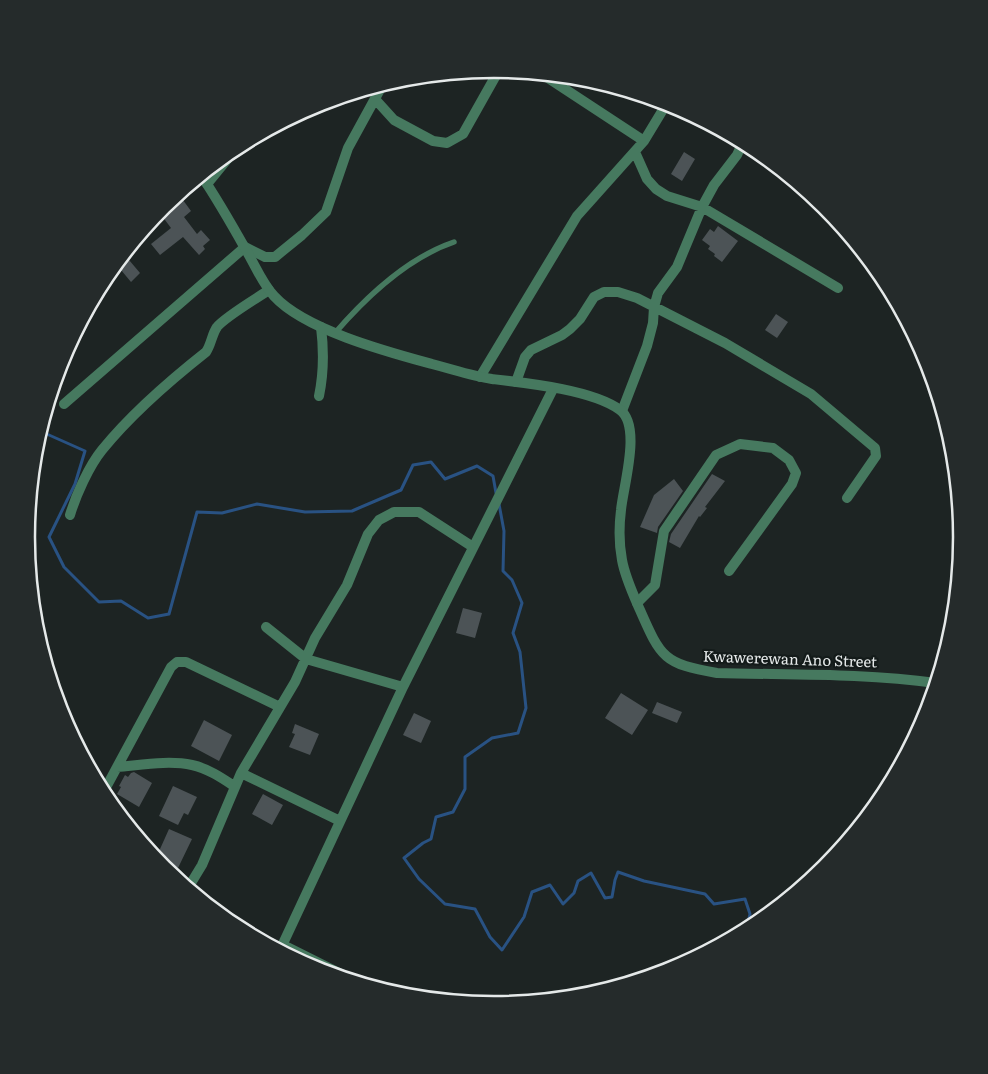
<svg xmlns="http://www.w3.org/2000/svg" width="988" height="1074" font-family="Literata,serif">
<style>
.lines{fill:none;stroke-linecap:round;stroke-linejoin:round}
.stream{stroke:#295283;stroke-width:3}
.building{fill:#4c5356}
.service{stroke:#46795f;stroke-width:5.5}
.minor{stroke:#46795f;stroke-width:10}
.tertiary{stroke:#46795f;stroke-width:10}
.labels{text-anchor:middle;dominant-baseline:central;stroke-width:4.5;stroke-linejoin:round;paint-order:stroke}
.street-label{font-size:15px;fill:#e5e9e9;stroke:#141b1a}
.rim{fill:none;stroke:#e5e9e9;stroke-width:2.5}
</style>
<rect width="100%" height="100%" fill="#1d2423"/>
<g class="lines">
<path class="stream" d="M40,431L85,451L75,484L49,537L64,567L99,602L121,601L148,618L169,614L197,512L222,513L257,504L305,512L352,511L401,490L413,465L431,462L445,479L477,466L493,476L496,493
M499,504L504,531L503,571L512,580L522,603L513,633L520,652L526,708L518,733L492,738L465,757V789L453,812L436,817L431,839L423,843L404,858L419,879L445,904L475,909L490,937L502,950L524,917L532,892L550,885L563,904L574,893L578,881L591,873L605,898L612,897L615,880L618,872L644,881L705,894L714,904L745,899L750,914L746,930"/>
</g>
<path class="building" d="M684,152L695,159L682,181L671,174Z
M180,196L191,211L184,217L197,234L201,230L210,240L203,246L205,249L199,255L183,237L160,255L151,244L171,228L159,212Z
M718,226L738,241L722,262L714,256L715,254L708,249L710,246L702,240L710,229L714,232Z
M124,254L140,273L131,282L116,264Z
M776,314L788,322L777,338L765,330Z
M712,474L725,481L705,507L707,508L700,517L699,516L680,548L669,542L671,534Z
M674,479L683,491L658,527L657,533L640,527L654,495Z
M463,608L482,613L475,638L456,633Z
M621,693L648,710L632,735L605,718Z
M657,702L682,712L677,723L652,713Z
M414,713L431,721L421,743L403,735Z
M204,720L232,735L219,761L191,746Z
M295,724L319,734L310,755L289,747L295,734L292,733Z
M134,772L152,783L139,807L117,794L121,787L119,786L125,775L128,777L131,773Z
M173,786L197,797L188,815L184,813L178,825L159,816Z
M263,794L283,805L272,825L252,814Z
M169,829L192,839L178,868L156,858Z"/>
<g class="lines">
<path class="service" d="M335,333C367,296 407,258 454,242"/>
<path class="minor" d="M485,70L496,76
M542,74L644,141
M375,99L394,120L433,141L447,143L463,134L499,70
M635,152L647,179L656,189L667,196L702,207L838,288
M207,184L238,146
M480,377L577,216L644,141L667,103
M516,382L525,357L531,350L562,335L570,329L580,319L594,297L604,292H618L637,298L725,343L811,394L875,448L876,456L847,498
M319,396C324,372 324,351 321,327
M64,404L245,247L265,257H275L302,235L326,212L348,148L383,84
M622,411L647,346L653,323L654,307L658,293L677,267L702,207L714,185L737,155L743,142
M70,515C76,495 89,466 102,450C132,413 168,382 206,352C211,345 212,334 217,327C225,317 257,298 269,290
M637,603L655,585L664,531L716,455L740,444L773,448L789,460L796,473L792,484L729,571
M266,627L306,659L403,687
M117,767C141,765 169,760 192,765C207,768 222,778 234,786
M241,773L340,821
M103,793L171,667L177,662H186L280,707
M188,888L202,865L241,773L295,682L315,638L347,585L368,534L379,520L394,512H419L473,547
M283,945L355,981
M280,950L403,687L553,389"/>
<path class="tertiary" d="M201,175C217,199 232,225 246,250C255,265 262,283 274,296C305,330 388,352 432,364C452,369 472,376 492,379C527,383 593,390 620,410C642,426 623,487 621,510C619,526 619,544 622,560C625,577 633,594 640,610C661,658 664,664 717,673C790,675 864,673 936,683"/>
</g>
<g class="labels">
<g class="street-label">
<text transform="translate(790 658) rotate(2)">Kwawerewan Ano Street</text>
</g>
</g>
<path d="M0 0H988V1074H0ZM35 537a459 459 0 1 1 918 0a459 459 0 1 1-918 0Z" fill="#252b2b" fill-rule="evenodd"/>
<path class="rim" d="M35 537a459 459 0 1 1 918 0a459 459 0 1 1-918 0Z"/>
</svg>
